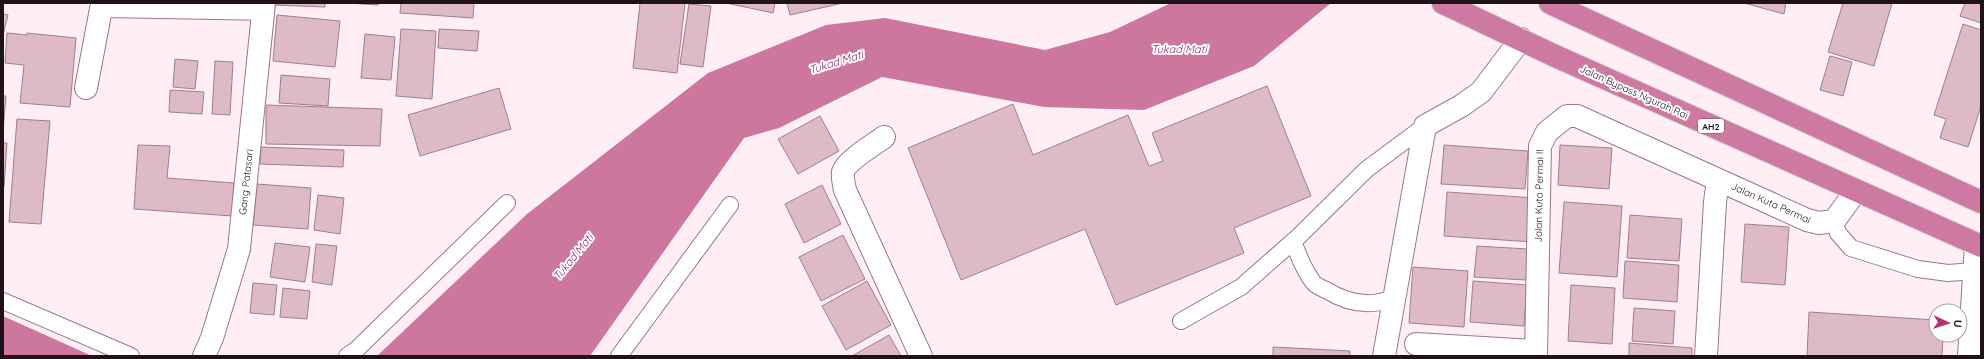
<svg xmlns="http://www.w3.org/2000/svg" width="1984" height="359" font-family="Quicksand,sans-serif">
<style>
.water{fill:#cd779f}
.building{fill:#deb9c8;stroke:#a07e8c}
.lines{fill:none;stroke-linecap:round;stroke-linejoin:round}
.lane-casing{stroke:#9a7886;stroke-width:18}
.street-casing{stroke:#9a7886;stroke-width:24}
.highway-casing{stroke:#d2d0d1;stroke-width:24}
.lane{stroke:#fff;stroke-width:16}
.street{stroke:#fff;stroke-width:22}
.highway{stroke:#ce79a1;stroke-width:22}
.labels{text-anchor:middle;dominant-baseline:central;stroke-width:4;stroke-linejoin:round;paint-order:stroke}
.shield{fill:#fff;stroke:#62595d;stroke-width:1}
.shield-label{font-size:9px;font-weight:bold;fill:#1f1218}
.street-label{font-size:10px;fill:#1f1218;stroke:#fff}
.water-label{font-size:11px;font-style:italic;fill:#8c255d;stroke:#fff}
</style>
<rect width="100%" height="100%" fill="#ffeff5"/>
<path class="water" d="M1171,3H1331L1254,66L1144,110L1044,107L882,77L779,128L744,138L590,356H377L527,214L708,73L826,25L885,18L1045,50L1110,32Z
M3,316L92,356H3Z"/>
<path class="building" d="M272,3H325V7L272,5Z
M348,3H379L378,5Z
M401,3H474L473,18L400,13Z
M640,3H685L677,73L633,68Z
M726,3H775L773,13Z
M787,3H843L790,15Z
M1744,3H1786L1784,14Z
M1843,3H1892L1874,66L1828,52Z
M1965,3H1981V23L1960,16Z
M689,4L711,6L703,67L680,64Z
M3,14L8,15L3,35Z
M277,15L340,21L335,67L273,61Z
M1963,24L1981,30V106L1968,147L1940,138L1946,119L1934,115Z
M401,29L436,31L432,99L396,96Z
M439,29L479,31L477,51L438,48Z
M7,33L27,35V33L76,38L70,107L20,103L24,65L5,63Z
M365,34L395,37L391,80L361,78Z
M1830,56L1852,62L1843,96L1820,90Z
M175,59L198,61L195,89L173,87Z
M215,61L233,62L230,115L212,114Z
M281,75L330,79L328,106L279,103Z
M1267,86L1311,196L1234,228L1244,253L1116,305L1085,229L961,280L908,148L1013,104L1033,155L1128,115L1149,166L1163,161L1152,133Z
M499,88L511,129L420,156L408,115Z
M170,90L204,92L202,114L169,112Z
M3,96H6L3,131Z
M266,105L382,109L380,146L266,144Z
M820,116L839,151L798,174L778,139Z
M17,119L50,121L41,224L9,222Z
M3,143H7L4,187H3Z
M138,145L170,146L167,178L234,183L232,216L134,209Z
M1444,145L1528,151L1525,189L1441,184Z
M1560,145L1612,148L1609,189L1558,185Z
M261,147L344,150L343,167L260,164Z
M257,184L311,188L308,229L253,225Z
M822,185L841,224L804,243L785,204Z
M1447,192L1535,198L1532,242L1444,236Z
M318,195L344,198L340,234L314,230Z
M1564,202L1622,206L1617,277L1559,273Z
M1630,215L1682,219L1679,261L1627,258Z
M1745,224L1789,227L1785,285L1741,282Z
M843,235L865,279L821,301L799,257Z
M275,243L310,247L305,282L270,277Z
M316,244L337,246L332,285L312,282Z
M1477,246L1528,249L1526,280L1474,277Z
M1625,261L1679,265L1677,302L1623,298Z
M1413,267L1468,271L1464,327L1409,323Z
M867,281L891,325L846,350L822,306Z
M1473,281L1527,285L1524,326L1470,322Z
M253,283L277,285L274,315L250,313Z
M1571,285L1615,288L1612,344L1568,341Z
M283,288L310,291L307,319L280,317Z
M1634,308L1675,311L1673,344L1632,341Z
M1809,312L1936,320V335H1943L1942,356H1807Z
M889,335L901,356H852Z
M1629,343L1692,348V356H1629Z
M1273,347L1350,351V356H1273Z"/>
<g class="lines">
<defs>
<path id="lane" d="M1834,221L1838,233L1851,248L1918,269L1948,273L1974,271
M1293,241C1298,255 1304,270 1313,282C1316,286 1322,288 1326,290C1347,303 1369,308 1393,298
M3,301L131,356
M1181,321L1241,287L1298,237L1367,169L1425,126
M347,356L357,349L507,203
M619,356L730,205"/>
<path id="street" d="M86,88L101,9L107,6L263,9
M884,137C875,144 846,161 843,172C842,178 844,184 845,190L921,356
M1416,344L1536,351
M204,356L212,338L239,249L264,3
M1384,356L1425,126L1461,106L1481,92L1521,39
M1536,356L1540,146L1547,132L1567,116H1577L1807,220L1819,223L1834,221L1856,191
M1706,356L1715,202L1718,180
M1969,356L1976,244"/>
<path id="highway" d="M1443,3L1553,55L1981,246
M1550,3L1981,202"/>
</defs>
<use href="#lane" class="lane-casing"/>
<use href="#street" class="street-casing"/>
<use href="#highway" class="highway-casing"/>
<use href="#lane" class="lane"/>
<use href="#street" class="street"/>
<use href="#highway" class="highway"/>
</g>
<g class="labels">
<rect class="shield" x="1698" y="119" width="26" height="14" rx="3"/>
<g class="shield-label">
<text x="1711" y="126">AH2</text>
</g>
<g class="street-label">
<text transform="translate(1634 92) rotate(24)">Jalan Bypass Ngurah Rai</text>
<text transform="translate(246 182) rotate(-84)">Gang Patasari</text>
<text transform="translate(1539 196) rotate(-89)">Jalan Kuta Permai II</text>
<text transform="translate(1771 203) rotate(24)">Jalan Kuta Permai</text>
</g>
<g class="water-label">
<text x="1179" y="49">Tukad Mati</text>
<text transform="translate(836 62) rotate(-17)">Tukad Mati</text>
<text transform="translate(573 257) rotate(-51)">Tukad Mati</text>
</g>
</g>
<rect width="1984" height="359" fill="none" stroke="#1f1218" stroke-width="8"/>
<g transform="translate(1948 323) rotate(94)"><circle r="19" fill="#ffffff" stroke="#a5a0a3"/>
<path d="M0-3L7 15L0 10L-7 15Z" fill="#b43179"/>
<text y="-6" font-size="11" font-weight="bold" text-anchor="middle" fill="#1f1218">U</text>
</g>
</svg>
